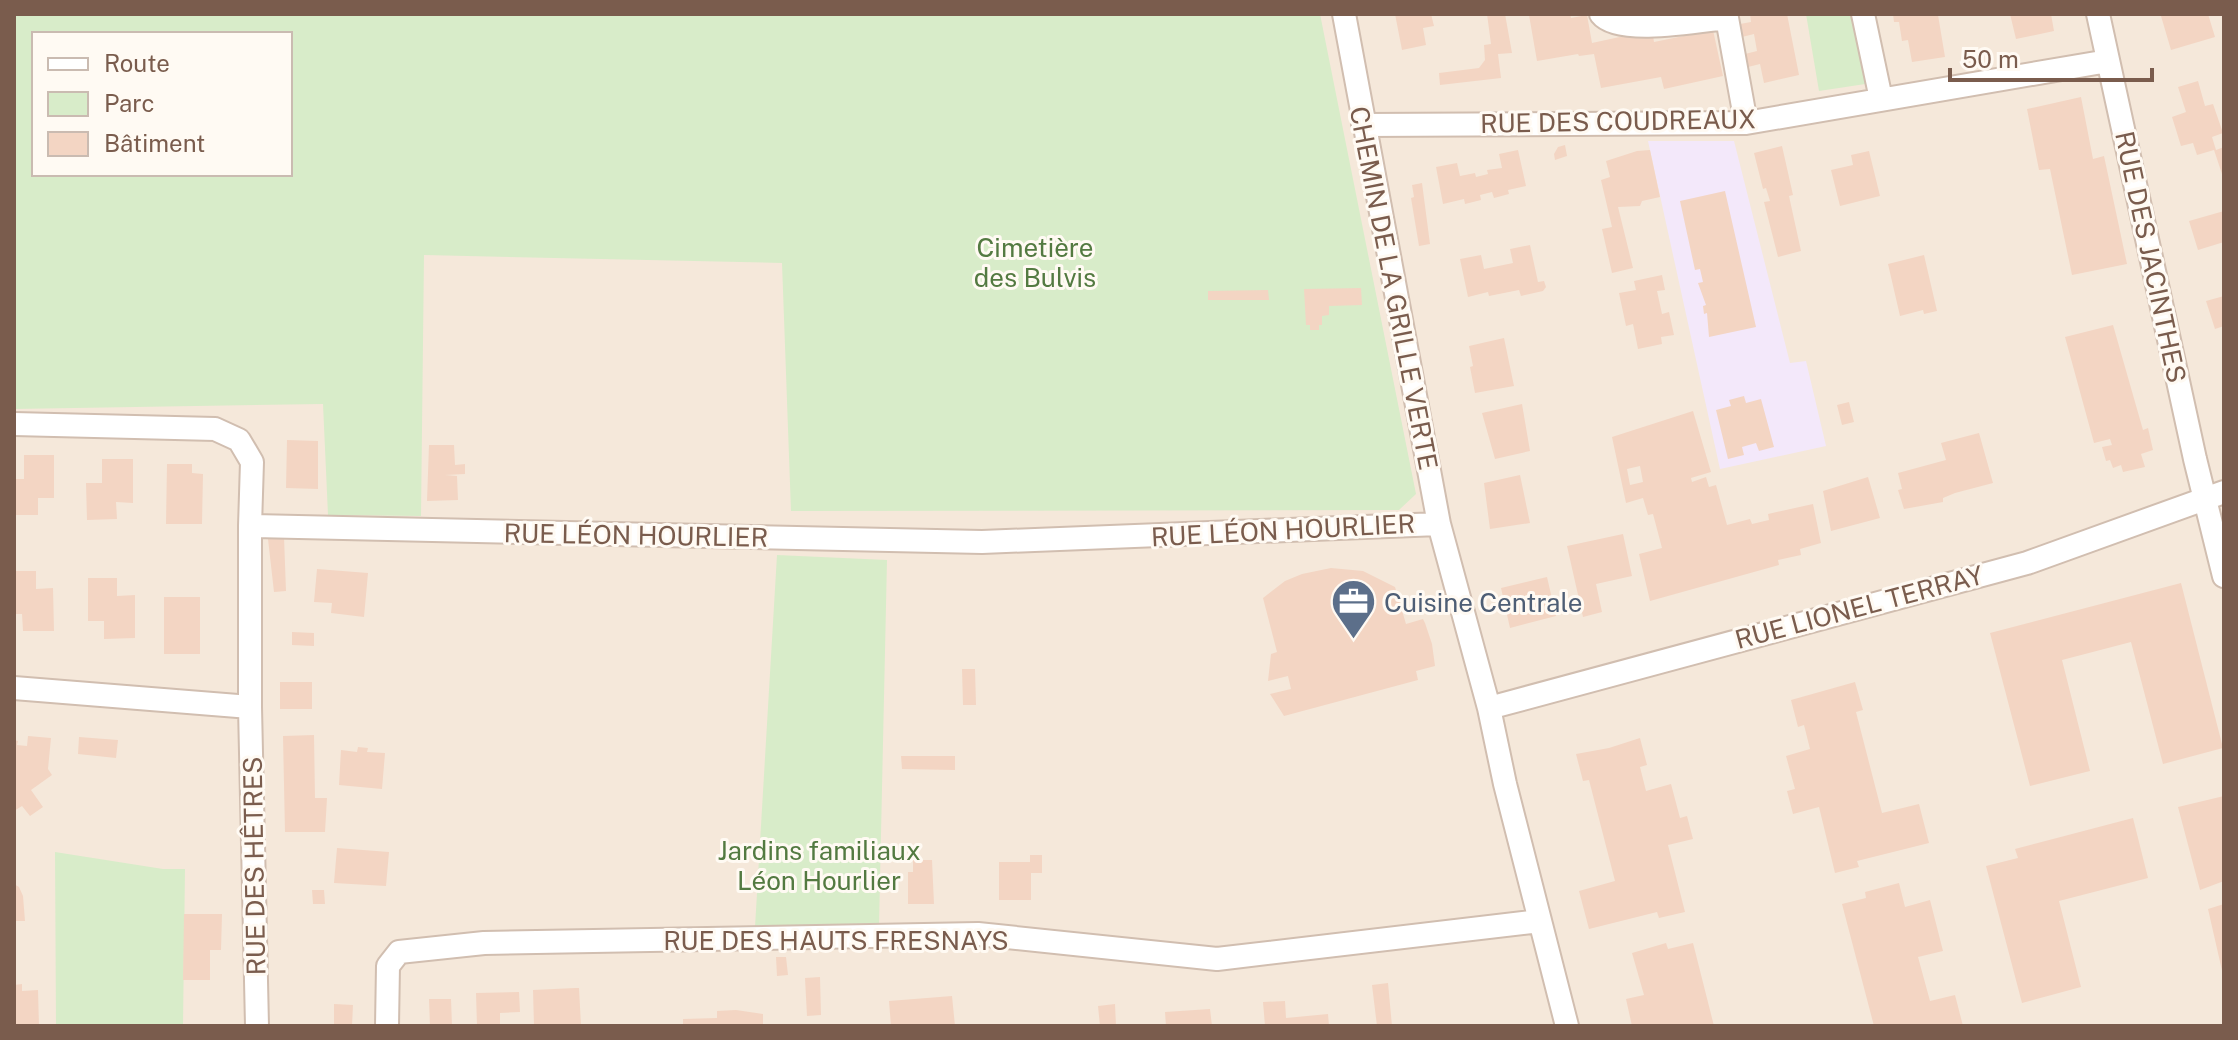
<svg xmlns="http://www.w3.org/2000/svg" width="2238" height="1040" font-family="'Public Sans',sans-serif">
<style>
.residential{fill:#f5e8da;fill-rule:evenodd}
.education{fill:#f3e8fa}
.green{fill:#d8ecc9;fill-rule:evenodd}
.building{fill:#f3d5c3;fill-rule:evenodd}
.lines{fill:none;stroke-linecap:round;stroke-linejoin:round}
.street-casing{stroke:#d1beb0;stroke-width:26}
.street{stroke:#fff;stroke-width:22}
.labels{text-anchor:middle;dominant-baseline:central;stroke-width:6;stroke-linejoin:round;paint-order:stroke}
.street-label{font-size:26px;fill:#7a5c4d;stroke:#fffaf3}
.park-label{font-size:26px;fill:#537a41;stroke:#fffaf3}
.service-label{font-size:26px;fill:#4e5e75;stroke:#fffaf3;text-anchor:start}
</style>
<rect width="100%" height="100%" fill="#fdf6ec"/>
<path class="residential" d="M14,14H2224V1026H14ZM34,34H290V174H34Z"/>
<path class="education" d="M1648,141H1734L1790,363L1806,361L1826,446L1720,469Z"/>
<path class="green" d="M14,14H1320L1416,494L1399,510L791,511L782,263L424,255L421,516L328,515L323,404L14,409ZM34,34H290V174H34Z
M1806,14H1856L1872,83L1819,91Z
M777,555L887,560L879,926L755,927Z
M55,852L163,869H185L183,1026H56Z"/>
<path class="building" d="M1395,14H1431L1434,26L1423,28L1426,45L1402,50Z
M1487,14H1505L1512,53L1498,54L1501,78L1440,85L1439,73L1479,68L1485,60L1484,45L1491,44Z
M1570,14L1571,18L1587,15L1592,43L1652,30L1654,42L1713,30L1723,76L1664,89L1661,77L1601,88L1594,54L1579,56L1578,54L1537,61L1529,15Z
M1750,14H1787L1799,75L1764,83L1760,64L1748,67L1745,54L1757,51L1754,34L1742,37L1740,24L1751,22Z
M1893,14L1938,15L1945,57L1912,62L1908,40L1902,41L1899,22H1894Z
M2010,14H2051L2054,31L2016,39Z
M2166,14H2208L2215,37L2171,50L2161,16Z
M2198,81L2205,106L2213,104L2223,133L2212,137L2216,150L2224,147V180L2214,150L2197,155L2193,143L2181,146L2172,117L2186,112L2178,87Z
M2081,97L2093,159L2104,156L2127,264L2072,275L2050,169L2039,170L2027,109Z
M1565,145L1567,156L1555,160L1554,154L1558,147Z
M1782,146L1793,195L1789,196L1801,251L1778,257L1764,202L1770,201L1766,188L1763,189L1754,153Z
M1518,150L1526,186L1508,190L1509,194L1494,198L1492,192L1480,195L1481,200L1465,204L1464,199L1443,204L1436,167L1457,163L1460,176L1475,173L1476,177L1488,174L1487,170L1502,168L1499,154Z
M1650,150L1660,197L1642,201L1640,206L1618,207L1633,268L1612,273L1602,229L1612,227L1601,180L1610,177L1606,161L1637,151Z
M1869,151L1880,196L1840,206L1831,170L1853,165L1851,155Z
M1422,183L1430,244L1419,246L1411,198L1414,197L1412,185Z
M1725,191L1756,327L1709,337L1707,313L1704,314L1703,306L1706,305L1698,283L1703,282L1700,269L1695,270L1680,201Z
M2224,211V242L2198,250L2189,221Z
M1530,245L1538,282L1544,281L1546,287L1543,291L1521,296L1519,290L1489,296L1488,292L1468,297L1460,259L1481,255L1484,269L1513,263L1510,249Z
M1924,255L1937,311L1924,314L1923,310L1900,316L1888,264Z
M1662,275L1665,290L1657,291L1662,314L1669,312L1674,335L1661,337L1662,344L1638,349L1633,324L1626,326L1619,293L1636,290L1634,281Z
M1361,288L1362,305L1329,306V315L1322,316V325H1319V330H1310V325H1306L1304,289Z
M1268,290L1269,300H1208V291Z
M2224,296V326L2215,329L2206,301Z
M2113,325L2143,430L2148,428L2153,450L2141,454L2145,467L2123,472L2121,465L2113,468L2110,460L2106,461L2102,447L2112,445L2110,439L2094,443L2065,337Z
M1504,338L1514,386L1475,393L1470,367L1473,366L1469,346Z
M1744,396L1746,403L1761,399L1774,447L1759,451L1756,443L1742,447L1744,455L1728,459L1716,410L1731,406L1729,400Z
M1849,402L1854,422L1842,425L1837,405Z
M1522,404L1530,451L1495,459L1482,413Z
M1693,411L1711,472L1691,478L1692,482L1706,477L1709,487L1716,485L1727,525L1750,519L1752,524L1769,520L1768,514L1813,504L1821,543L1800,549L1801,555L1778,560L1779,565L1650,601L1639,554L1662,548L1653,514L1648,515L1643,498L1626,503L1612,437ZM1640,466L1643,482L1630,485L1627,469Z
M1979,433L1993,483L1955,493L1943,498V502L1904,509L1898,490L1902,489L1898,473L1946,460L1941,443Z
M287,440L318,441V489L286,488Z
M429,445H454L455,465L465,464V474L445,475L457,476L458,500L427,501Z
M24,455H54V498H38V515H14V479H24Z
M102,459H133V503L116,502L117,519L87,520L86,483H102Z
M167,464H192V473L203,474L202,524H166Z
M1520,475L1530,523L1490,529L1484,483Z
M1868,477L1880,518L1831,531L1823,491Z
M1623,534L1632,576L1596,584L1602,612L1583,617L1567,546Z
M284,537L286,591L274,592L268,539Z
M1331,568L1363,571L1395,587L1406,624L1423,619L1425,623L1432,644L1435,666L1416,671L1418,680L1284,716L1270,694L1291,689L1288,676L1268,681L1271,654L1277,652L1263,598L1285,581L1302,574Z
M317,569L368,573L364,617L331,613L332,603L314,602Z
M14,571H36V589L53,588L54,631H23L22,614H14Z
M1547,577L1556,616L1510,628L1501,588Z
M88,578H117V596L135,595V638L104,639V621H88Z
M2181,583L2223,748L2163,764L2131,642L2062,660L2090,771L2030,786L1990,633Z
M164,597H200V654H164Z
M292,632L314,633V646L292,645Z
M962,669H975L976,705H963Z
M280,682H312V709H280Z
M1855,682L1863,710L1856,712L1882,813L1919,804L1929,843L1857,861L1859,867L1835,873L1819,807L1793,814L1787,791L1795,789L1786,756L1810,749L1804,725L1798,727L1791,700Z
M314,735L315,798H327L325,832H285L283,736Z
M28,736L51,738L48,769L52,775L31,790L43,807L30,816L22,806L14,811V740L18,741L17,745L27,746Z
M79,737L118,740L116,758L78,754Z
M1640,738L1647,765L1640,767L1646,791L1671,784L1680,818L1687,816L1693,839L1668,845L1685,912L1659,918L1657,912L1589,929L1579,891L1615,881L1589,780L1583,781L1576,754L1609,748Z
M358,747L368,748L367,752L385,753L382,789L339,785L341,750L357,752Z
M901,756H955V770L902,769Z
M2224,796V881L2200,890L2178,807Z
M2133,818L2148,878L2059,901L2081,987L2022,1003L1986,866L2018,858L2015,849Z
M337,848L389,852L386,886L334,883Z
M1030,855H1042V873H1031V900H999V862H1030Z
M913,860H932L934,904H908V872H913Z
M1899,883L1905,907L1930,900L1943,951L1918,957L1930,1001L1955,995L1963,1026H1874L1842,904L1866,898L1865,892Z
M14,884L19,887L23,896L25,921H14Z
M312,890H324L325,904H313Z
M2224,904V975H2223L2208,909Z
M184,914H222L221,950H210V980H183Z
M1666,943L1668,949L1693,943L1714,1026H1632L1626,999L1644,995L1632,953Z
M776,957H786L788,975L777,976Z
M820,977L821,1015L807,1016L805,978Z
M1388,983L1392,1026H1377L1372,985Z
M22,984V991L38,990L39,1026H14V985Z
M575,988H579L581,1026H534L533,990Z
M519,992L520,1012L500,1013V1026H477L476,993Z
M952,996L955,1026H891L889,1001Z
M429,999H451L452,1026H430Z
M1285,1001L1286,1018L1328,1014L1329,1026H1265L1263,1002Z
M334,1004L353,1005L352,1026H334Z
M1115,1004L1116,1026H1100L1098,1006Z
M1210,1009L1212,1026H1166L1165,1012Z
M736,1010L763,1014V1026H683V1019L717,1018V1011Z"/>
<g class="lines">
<defs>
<path id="street" d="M1344,14L1439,524L1489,708L1505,784L1567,1026
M1601,14C1618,36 1699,21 1727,18L1726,14
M1863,14L1881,99
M2098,14L2195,459L2224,576
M1727,18L1746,123
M1363,125L1746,123L2108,61
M14,424L215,429L239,440L252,462L250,526V707L14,688
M250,526L982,542L1439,524
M250,707L257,1026
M1489,708L2027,563L2224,492
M387,1026L388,966L399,952L484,943L978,934L1217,959L1540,921"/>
</defs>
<use href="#street" class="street-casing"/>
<use href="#street" class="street"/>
</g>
<defs>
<symbol id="office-pin" viewBox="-11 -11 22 30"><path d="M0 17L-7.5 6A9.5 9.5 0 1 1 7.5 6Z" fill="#5c6f8a" stroke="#fffaf3"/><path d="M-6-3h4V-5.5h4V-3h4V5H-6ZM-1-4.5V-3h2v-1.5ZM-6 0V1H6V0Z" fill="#fff"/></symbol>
</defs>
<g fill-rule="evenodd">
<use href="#office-pin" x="1328" y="576" width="51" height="69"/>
</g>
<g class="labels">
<g class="street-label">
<text transform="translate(1618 121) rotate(-1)">RUE DES COUDREAUX</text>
<text transform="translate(2151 257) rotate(78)">RUE DES JACINTHES</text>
<text transform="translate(1394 288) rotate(79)">CHEMIN DE LA GRILLE VERTE</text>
<text transform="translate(1283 530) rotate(-3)">RUE LÉON HOURLIER</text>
<text transform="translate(636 535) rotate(1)">RUE LÉON HOURLIER</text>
<text transform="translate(1859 607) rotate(-15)">RUE LIONEL TERRAY</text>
<text transform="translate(254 866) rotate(-91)">RUE DES HÊTRES</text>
<text x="836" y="940">RUE DES HAUTS FRESNAYS</text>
</g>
<g class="park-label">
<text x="1035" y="247">Cimetière<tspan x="1035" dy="30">des Bulvis</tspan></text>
<text x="819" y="850">Jardins familiaux<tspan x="819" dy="30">Léon Hourlier</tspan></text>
</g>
<g class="service-label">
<text x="1384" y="602">Cuisine Centrale</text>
</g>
</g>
<rect width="2238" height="1040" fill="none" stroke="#7a5c4d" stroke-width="32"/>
<rect x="32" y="32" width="260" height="144" fill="#fffaf3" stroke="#cabbb1" stroke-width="2"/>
<rect x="48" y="58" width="40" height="12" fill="#ffffff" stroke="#cabbb1" stroke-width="2"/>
<text x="104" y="72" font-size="24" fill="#7a5c4d">Route</text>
<rect x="48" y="92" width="40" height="24" fill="#d8ecc9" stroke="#cabbb1" stroke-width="2"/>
<text x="104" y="112" font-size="24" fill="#7a5c4d">Parc</text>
<rect x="48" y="132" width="40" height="24" fill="#f3d5c3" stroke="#cabbb1" stroke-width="2"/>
<text x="104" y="152" font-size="24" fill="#7a5c4d">Bâtiment</text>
<path d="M1950 68v12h202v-12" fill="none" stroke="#7a5c4d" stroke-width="4"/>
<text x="1962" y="68" font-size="24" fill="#7a5c4d" stroke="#fffaf3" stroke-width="6" paint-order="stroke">50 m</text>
</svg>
